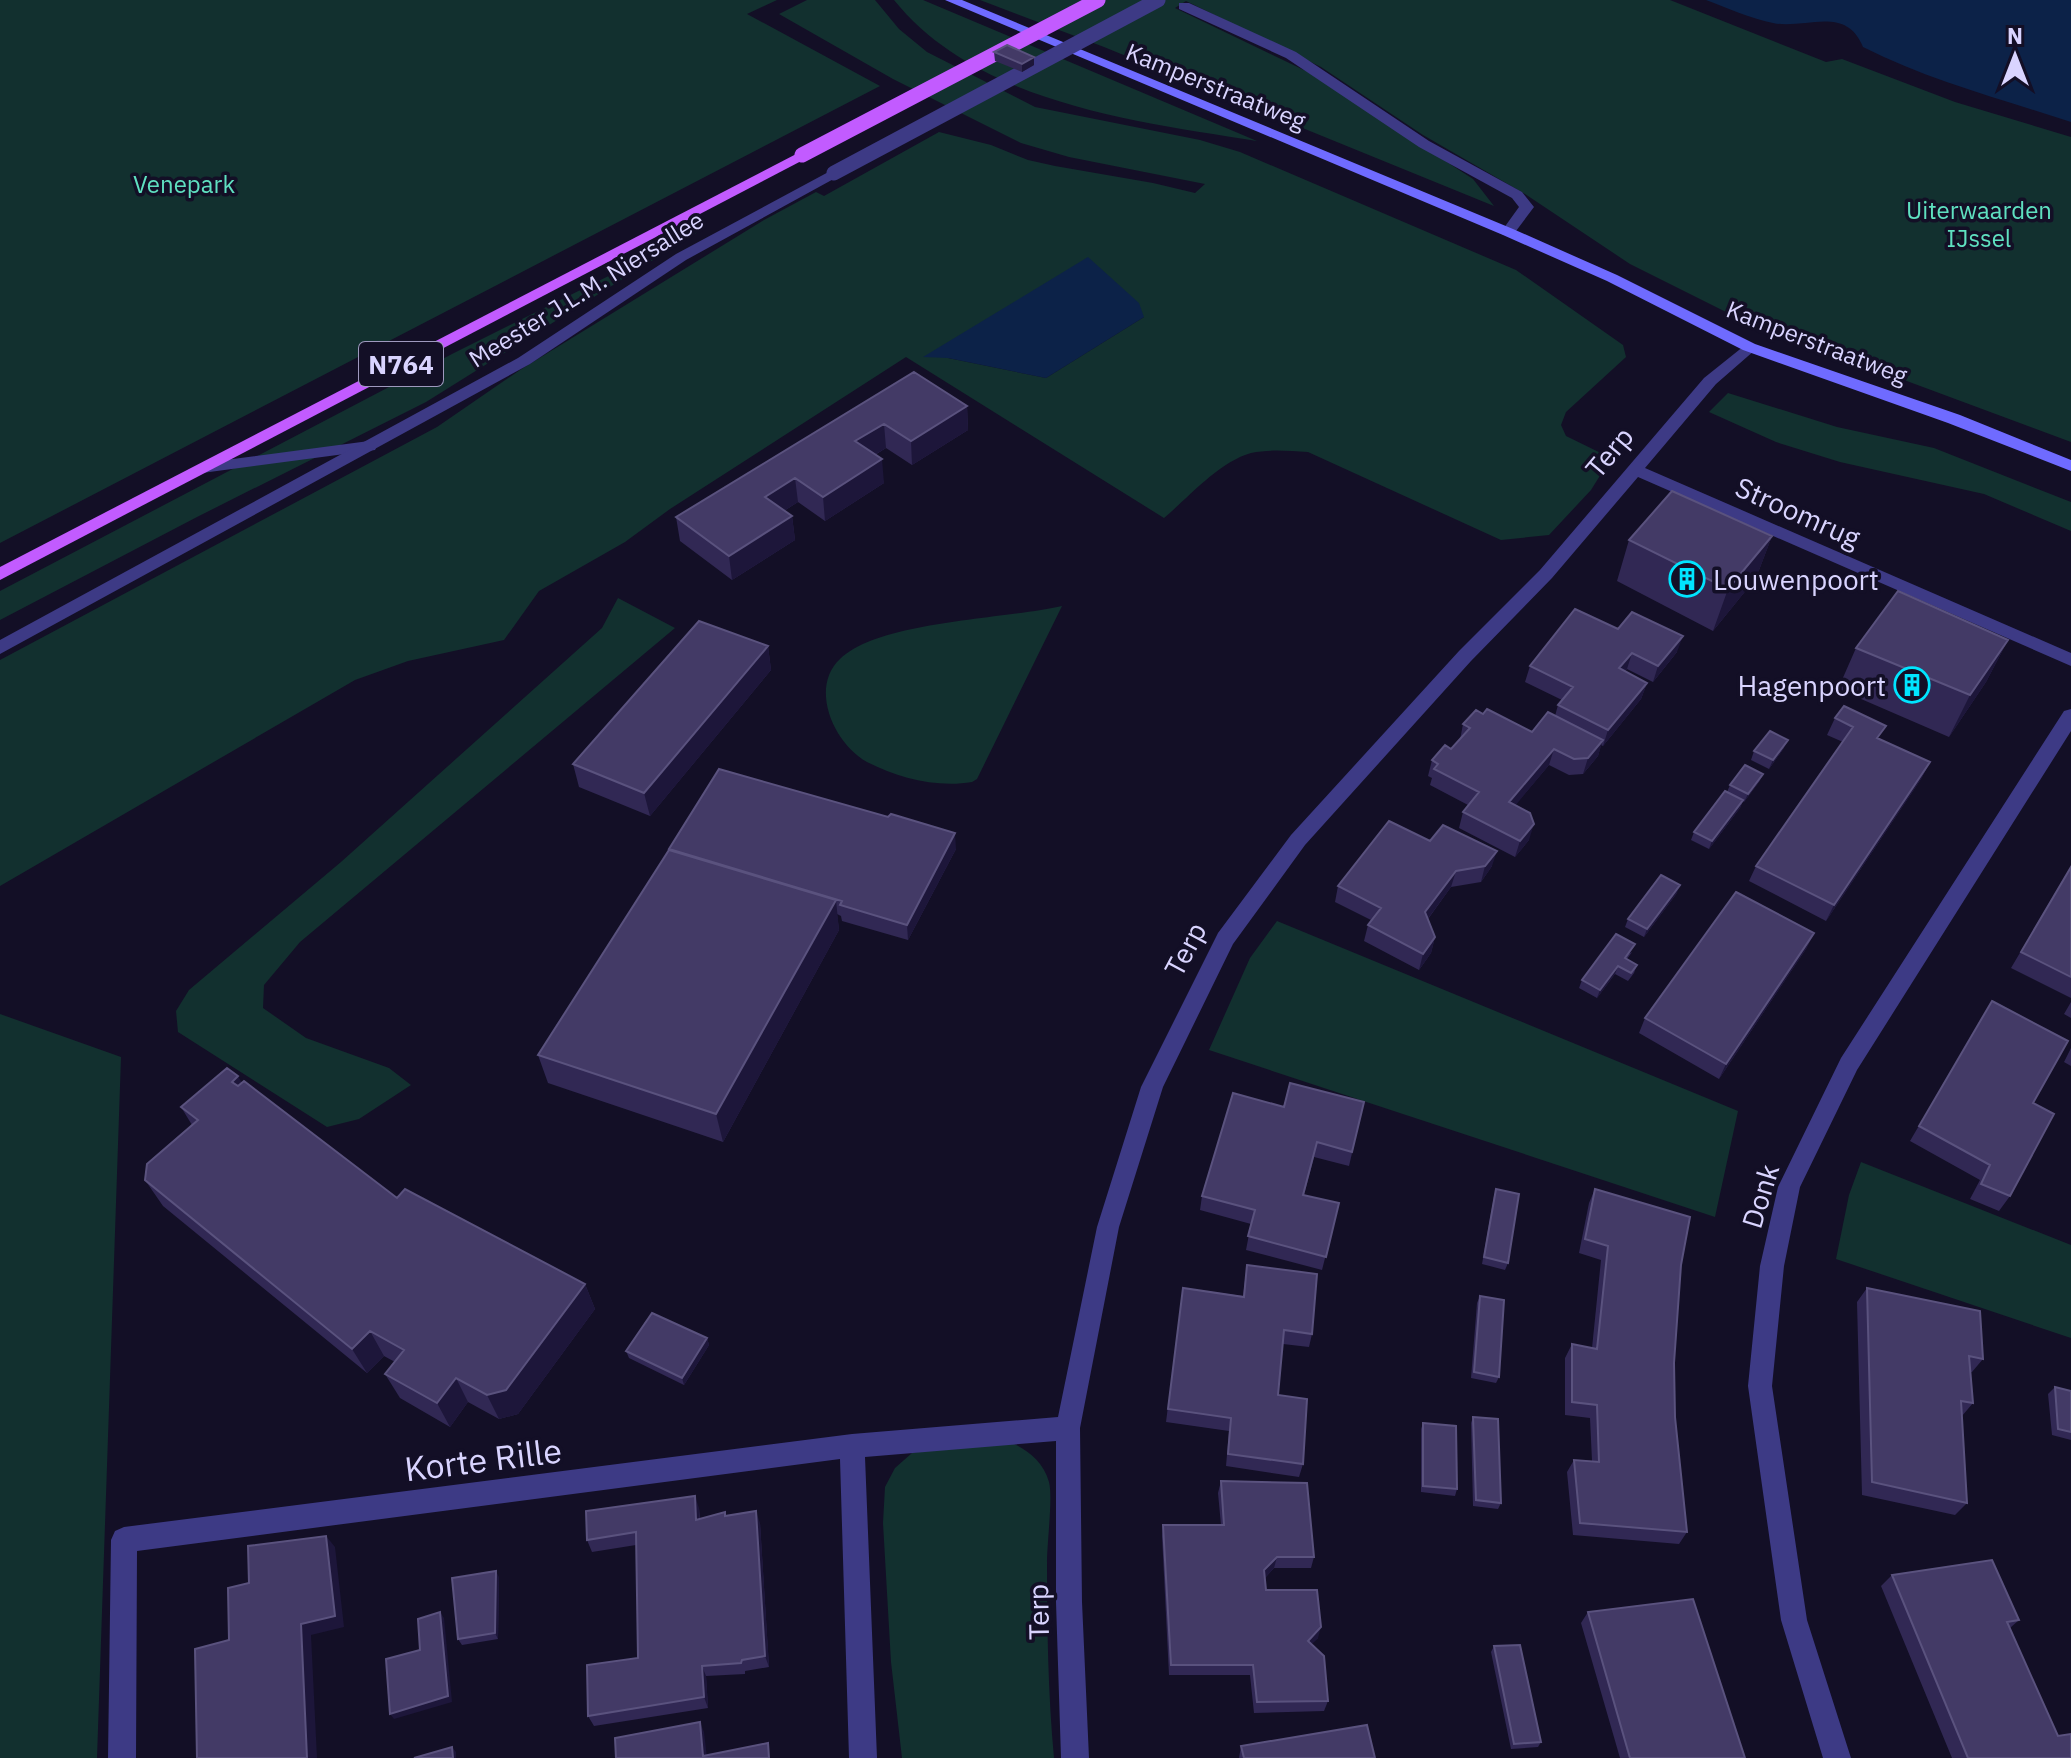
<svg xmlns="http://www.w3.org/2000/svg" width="2071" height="1758" font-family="'IBM Plex Sans',sans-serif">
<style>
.green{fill:#12302f;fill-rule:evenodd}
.water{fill:#0c2248}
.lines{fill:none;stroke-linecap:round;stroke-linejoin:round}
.service{fill:#3d3a85;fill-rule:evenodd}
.minor{fill:#3d3a85;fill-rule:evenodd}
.secondary{fill:#6f6bff;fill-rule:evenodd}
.primary{fill:#c25bff;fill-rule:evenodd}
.minor-bridge{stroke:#3d3a85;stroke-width:15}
.primary-bridge{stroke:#c25bff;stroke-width:15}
.wall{fill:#312854}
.shaded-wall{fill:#1d163a}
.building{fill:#433a66;stroke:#5a527e;stroke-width:2}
.labels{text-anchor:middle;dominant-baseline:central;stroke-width:7;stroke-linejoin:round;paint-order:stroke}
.far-street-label{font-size:24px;fill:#d9d4ff;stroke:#130f26}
.far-park-label{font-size:24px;fill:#5fe0c0;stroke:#130f26}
.shield{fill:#130f26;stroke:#9e99be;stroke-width:2}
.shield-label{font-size:26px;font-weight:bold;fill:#d9d4ff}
.street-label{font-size:28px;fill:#d9d4ff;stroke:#130f26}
.poi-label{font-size:28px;fill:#d9d4ff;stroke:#130f26;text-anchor:start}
.near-street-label{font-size:34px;fill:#d9d4ff;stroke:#130f26}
</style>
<rect width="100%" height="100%" fill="#130f26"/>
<path class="green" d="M0,0H777L747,14L880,86L0,543Z
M807,0H875L899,29L927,52L1035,107L1200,140L1240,152L1516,270L1623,345L1626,357L1566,412L1561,425L1566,436L1611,458L1591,490L1549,535L1501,540L1308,452C1289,451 1269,449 1251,453C1219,462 1189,497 1164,518L906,357L670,509L625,542L539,591L504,640L408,661L355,680L0,886V660L437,427L520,370L764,220L816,192L824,196L939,132L991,145L1028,160L1055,166L1153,183L1195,193L1205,184L1069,157L1021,143L893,79L779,14ZM1144,317L1046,378L948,358Z
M894,0H923L1257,141C1134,121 977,103 894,0Z
M980,0H1670L1826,62L1842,59L1955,102L2071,137V442L1896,377L1817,352L1736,317L1630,264L1525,194L1423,135L1321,67L1186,1L1175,8L1308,72L1473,179L1494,206L1104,47Z
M701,230L426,402L197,517L0,620V591L452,354Z
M1728,393L1837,427L1934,448L2071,502V531L1984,494L1840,462L1776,442L1709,412Z
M618,598L675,628L300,942L264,985L263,1008L306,1038L389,1068L411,1085L359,1119L327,1127L178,1032L176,1011L189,990L341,862L602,628Z
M1062,606L977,779L972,782C937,788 898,778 867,762C834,744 809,688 840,659C879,621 1006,619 1062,606Z
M1277,921L1738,1111L1715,1217L1209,1050L1250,958Z
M0,1014L121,1057L97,1758H0Z
M1861,1162L2071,1245V1338L1836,1259L1849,1195Z
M1001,1438C1023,1447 1042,1458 1049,1482C1053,1497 1047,1543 1047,1562C1047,1627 1048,1693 1054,1758H902L891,1662L883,1523L885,1487L895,1468L912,1453Z"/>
<path class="water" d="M1706,0H2071V122C2001,99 1928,80 1863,47C1846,4 1804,30 1773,23C1750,18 1727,8 1706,0Z
M1088,257L1139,303L1144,317L1046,378L948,358L923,357Z"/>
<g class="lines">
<path class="service" d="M1179,3H1189L1296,52L1429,141L1522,192L1534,207L1513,235H1503L1501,232L1519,207L1512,198L1419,147L1286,58L1179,9Z
M369,441L377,446L375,450L202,473L194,468L202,463Z"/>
<path class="minor" d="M834,169L841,173L839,176L686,260L530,364L0,654V640L518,358L676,254Z
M1749,342L1757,347L1755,350L1716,384L1645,468L2071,653V666L1638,477L1552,578L1471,661L1305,845L1233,944L1163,1087L1119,1227L1080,1428L1082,1602L1089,1758H1061L1056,1602V1441L865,1457L877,1758H849L840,1459L137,1551L136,1758H108L111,1540L115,1531L124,1527L852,1434L1058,1417L1097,1227L1141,1087L1218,933L1291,835L1459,651L1540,570L1704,378Z
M2071,709V731L1857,1070L1800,1187L1784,1266L1772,1386L1807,1620L1851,1758H1823L1781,1620L1748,1386L1760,1266L1778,1187L1841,1058L2064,711Z"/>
<path class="secondary" d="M945,0H962L1513,229L1617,275L1755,344L1960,415L2071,460V471L1948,423L1743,350L1607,281L1503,235Z"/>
<path class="primary" d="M802,151L807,152V158L0,580V567Z"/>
<path class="minor-bridge" d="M834,173L1158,0"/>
<path class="primary-bridge" d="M802,155L1098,0"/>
</g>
<path class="wall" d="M994,52L1034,65L1022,72L995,61Z
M914,372L967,406L968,430L912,465L886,448L875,455L884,483L825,521L798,502L784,511L792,516L795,540L732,580L680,541L676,517Z
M1772,536L1756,578L1713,631L1617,581L1629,540Z
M1618,629L1677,652L1653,682L1627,669L1625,671L1647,683L1641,699L1603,746L1601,745L1598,756L1583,774L1569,775L1549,765L1515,805L1529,840L1515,857L1459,828L1463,812L1468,805L1430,785L1432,778L1428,776L1432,760L1451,749L1460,740L1463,724L1483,714L1532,732L1555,716L1558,705L1562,700L1525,682L1530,666Z
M2008,640L1986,682L1949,737L1838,689L1856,648Z
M768,646L771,670L650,816L579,787L573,764Z
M1835,718L1930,762L1921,779L1826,921L1749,881L1756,866L1843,742L1827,735Z
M1784,748L1769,769L1751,760L1754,751Z
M1763,774L1759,782L1744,802L1743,801L1740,808L1709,849L1691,840L1694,832L1727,792L1730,785Z
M1430,841L1492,866L1481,882L1451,887L1428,919L1435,937L1431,953L1419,970L1364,941L1368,925L1371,920L1335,902L1338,886Z
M956,849L908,940L842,921L841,916L837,914L839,930L723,1142L548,1083L538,1055L669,851Z
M2071,866V998L2011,968Z
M1677,893L1644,937L1625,927L1628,919Z
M1814,933L1806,949L1719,1079L1639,1033L1645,1018Z
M1632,952L1627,959L1637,965L1634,973L1628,981L1615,974L1597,998L1579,988L1582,980Z
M1992,1001L2033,1103L2010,1196L1999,1211L1970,1199L1980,1180L1910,1141Z
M2071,1002V1018L2064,1014Z
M2071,1048V1066L2064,1062Z
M242,1083L397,1198L585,1284L595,1309L518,1414L499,1419L468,1402L450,1427L400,1398L385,1374L395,1362L384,1356L367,1373L163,1206L145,1180L192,1125L181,1107Z
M1364,1102L1349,1166L1314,1157L1304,1195L1339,1203L1322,1270L1246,1250L1251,1224L1200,1210L1202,1196L1284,1107Z
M1496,1189L1508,1263L1505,1270L1482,1264L1494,1196Z
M1595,1189L1681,1265L1674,1363L1675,1417L1687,1532L1679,1544L1573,1535L1567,1472L1574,1460L1592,1461L1590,1418L1565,1415V1358L1572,1344L1592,1348L1601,1260L1579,1253L1589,1203Z
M1247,1265L1312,1334L1309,1347L1283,1344L1278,1395L1303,1464L1299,1477L1226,1466L1229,1431L1166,1422L1183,1288L1243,1296Z
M1867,1288L1983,1359L1972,1372H1970L1973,1403L1962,1416L1967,1503L1955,1515L1862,1495L1857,1302Z
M1480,1296L1499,1377L1496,1383L1471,1378L1477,1303Z
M707,1338L709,1345L684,1385L629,1358L626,1351Z
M2055,1387L2071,1391V1440L2052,1435L2048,1394Z
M1473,1417L1501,1503L1498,1509L1473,1506L1471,1423Z
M1423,1423L1457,1489L1455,1496L1421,1492V1429Z
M1221,1481L1314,1557L1311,1568H1274L1265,1578L1266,1590L1318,1638L1311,1644L1328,1701L1324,1711L1254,1713L1250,1675H1169L1162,1536L1163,1525H1221L1218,1493Z
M699,1508L700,1519L726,1516L760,1523L769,1667L745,1671V1674L706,1676L708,1708L594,1726L588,1716L638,1658L636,1545L592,1552L587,1540Z
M1892,1575L2019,1620L2010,1628L2058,1736L2071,1758H1952L1881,1586Z
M499,1577L498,1639L462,1645L458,1639Z
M1588,1612L1745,1758H1620L1581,1623Z
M1494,1646L1541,1742L1538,1747L1511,1749L1491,1652Z
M1241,1746L1375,1758H1239Z"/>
<path class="shaded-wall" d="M1034,57V65L1022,72V64Z
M967,406L968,430L912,465L911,441Z
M884,424L886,448L857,465L855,441Z
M882,459L884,483L825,521L823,497Z
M795,478L798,502L768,521L765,497Z
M792,516L795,540L732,580L729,556Z
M1772,536L1756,578L1713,631L1728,589Z
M1683,636L1677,652L1653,682L1658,666Z
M2008,640L1986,682L1949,737L1970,695Z
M768,646L771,670L650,816L644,793Z
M1632,653L1627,669L1614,685L1619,668Z
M1647,683L1641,699L1603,746L1608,730Z
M1603,740L1598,756L1583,774L1588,758Z
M1788,740L1784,748L1769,769L1773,760Z
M1554,749L1549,765L1505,818L1509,802Z
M1930,762L1921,779L1826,921L1834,905Z
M1763,774L1759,782L1744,802L1748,794Z
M1743,800L1740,808L1709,849L1712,841Z
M1534,824L1529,840L1515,857L1520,841Z
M955,833L956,849L908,940L907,925Z
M1497,851L1492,866L1481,882L1485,866Z
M1456,871L1451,887L1421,928L1425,912Z
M1680,885L1677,893L1644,937L1647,929Z
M836,900L839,930L723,1142L716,1114Z
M1814,933L1806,949L1719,1079L1726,1064Z
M1435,937L1431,953L1419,970L1423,954Z
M1618,966L1615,974L1597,998L1600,990Z
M238,1076L254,1104L232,1082Z
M585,1284L595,1309L518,1414L499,1419L487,1395Z
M370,1331L384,1356L367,1373L352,1349Z
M707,1338L709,1345L684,1385L682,1378Z
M456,1378L468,1402L450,1427L437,1403Z
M695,1496L699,1508L700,1532L696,1520Z
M756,1511L760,1523L769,1667L765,1656Z
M326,1536L335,1547L344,1627L311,1635L317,1758H307L301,1624Z
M1277,1557L1274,1568L1261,1582L1264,1570Z
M496,1571L499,1577L498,1639L495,1633Z
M440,1612L444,1618L452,1702L394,1719L390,1714Z
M1321,1627L1318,1638L1304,1652L1308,1641Z
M702,1666L706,1676L708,1708L704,1697Z
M700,1722L704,1732L707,1758L703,1756Z
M452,1747L456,1752V1758H453Z"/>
<path class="building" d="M1007,45L1034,57L1022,64L994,52Z
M914,372L967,406L911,441L884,424L855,441L882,459L823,497L795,478L765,497L792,516L729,556L676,517Z
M1672,491L1772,536L1728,589L1629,540Z
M1898,591L2008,640L1970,695L1856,648Z
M1575,609L1618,629L1632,612L1683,636L1658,666L1632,653L1619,668L1647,683L1608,730L1558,705L1573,687L1530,666Z
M699,621L768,646L644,793L573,764Z
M1844,706L1886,726L1877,738L1930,762L1834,905L1756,866L1853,727L1835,718Z
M1487,709L1532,732L1548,712L1603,740L1588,758L1574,759L1554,749L1509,802L1530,813L1534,824L1520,841L1463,812L1479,792L1434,769L1438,764L1432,760L1445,745L1451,749L1470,728L1463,724L1476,710L1483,714Z
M1770,731L1788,740L1773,760L1754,751Z
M1745,765L1763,774L1748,794L1730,785Z
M719,769L888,817L891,814L955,833L907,925L840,905L842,901L669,849Z
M1725,791L1743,800L1712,841L1694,832Z
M1389,821L1430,841L1443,825L1497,851L1485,866L1456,871L1425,912L1435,937L1423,954L1368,925L1381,908L1338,886Z
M669,850L836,900L716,1114L538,1055Z
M2071,867V977L2021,952Z
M1661,875L1680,885L1647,929L1628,919Z
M1736,892L1814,933L1726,1064L1645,1018Z
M1616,934L1635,944L1625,958L1637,965L1631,973L1618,966L1600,990L1582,980Z
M1992,1001L2068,1041L2033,1103L2054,1114L2010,1196L1981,1184L1990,1165L1919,1126Z
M227,1068L238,1076L232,1082L238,1086L244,1081L397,1198L405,1189L585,1284L506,1390L487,1395L456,1378L437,1403L385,1374L404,1350L370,1331L352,1349L145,1180L147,1164L198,1120L181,1107Z
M1290,1083L1364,1102L1352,1152L1317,1142L1303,1195L1339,1203L1326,1257L1248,1236L1255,1210L1202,1196L1233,1093L1284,1107Z
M1496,1189L1519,1194L1508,1263L1484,1257Z
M1595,1189L1690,1217L1681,1265L1674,1363L1675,1417L1687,1532L1580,1523L1574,1460L1599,1462L1597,1405L1572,1402V1344L1597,1349L1608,1246L1585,1239Z
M1247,1265L1317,1274L1312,1334L1284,1330L1278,1395L1307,1399L1303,1464L1228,1454L1231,1418L1168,1409L1183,1288L1244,1297Z
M1867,1288L1980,1311L1983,1359L1969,1356L1973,1403L1961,1401L1967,1503L1872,1482Z
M1480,1296L1504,1300L1499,1377L1474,1372Z
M652,1313L707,1338L682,1378L626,1351Z
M2055,1387L2071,1391V1432L2058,1429Z
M1473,1417L1498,1419L1501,1503L1476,1500Z
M1423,1423L1456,1426L1457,1489L1423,1486Z
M1221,1481L1307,1483L1314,1557H1277L1264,1570L1266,1590H1317L1321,1627L1308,1641L1324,1656L1328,1701L1257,1702L1253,1665H1171L1163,1525H1224Z
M695,1496L696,1520L725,1512V1516L756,1511L765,1656L742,1660L741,1663L702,1666L704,1697L588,1716L587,1665L638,1658L636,1532L587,1540L586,1511Z
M326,1536L335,1616L301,1624L307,1758H197L195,1649L229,1640L228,1588L249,1583L248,1546Z
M1992,1560L2019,1620L2007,1622L2058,1736L2071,1734V1758H1968L1892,1575Z
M496,1571L495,1633L458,1639L452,1578Z
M1693,1599L1745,1758H1630L1588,1612Z
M440,1612L448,1696L390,1714L386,1659L420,1650L418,1619Z
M1520,1645L1541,1742L1514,1744L1494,1646Z
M700,1722L703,1756L768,1743L769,1758H616L615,1738Z
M1367,1725L1375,1758H1244L1241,1746Z
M452,1747L453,1758H414Z"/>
<defs>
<symbol id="building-ring" viewBox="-11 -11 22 22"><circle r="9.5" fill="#130f26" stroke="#00e5ff" stroke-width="1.5"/><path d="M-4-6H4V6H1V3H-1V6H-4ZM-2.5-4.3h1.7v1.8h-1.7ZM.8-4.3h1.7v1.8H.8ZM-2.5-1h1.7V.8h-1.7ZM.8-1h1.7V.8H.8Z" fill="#00e5ff"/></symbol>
</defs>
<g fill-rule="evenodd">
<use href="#building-ring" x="1667" y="559" width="40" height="40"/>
<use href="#building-ring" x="1892" y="665" width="40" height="40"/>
</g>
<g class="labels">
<g class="far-street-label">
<text transform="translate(1216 86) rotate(22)">Kamperstraatweg</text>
<text transform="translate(586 289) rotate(-32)">Meester J.L.M. Niersallee</text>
<text transform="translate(1817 342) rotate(21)">Kamperstraatweg</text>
</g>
<g class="far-park-label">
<text x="184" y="184">Venepark</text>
<text x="1979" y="210">Uiterwaarden<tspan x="1979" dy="28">IJssel</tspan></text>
</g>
<rect class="shield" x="359" y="342" width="84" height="44" rx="6"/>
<g class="shield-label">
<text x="401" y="364">N764</text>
</g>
<g class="street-label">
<text transform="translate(1609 452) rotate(-50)">Terp</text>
<text transform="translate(1798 512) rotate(24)">Stroomrug</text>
<text transform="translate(1185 949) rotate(-62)">Terp</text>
<text transform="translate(1760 1196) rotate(-73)">Donk</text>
<text transform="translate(1038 1612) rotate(-91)">Terp</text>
</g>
<g class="poi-label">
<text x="1713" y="579">Louwenpoort</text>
<text x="1886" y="685" text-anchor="end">Hagenpoort</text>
</g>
<g class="near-street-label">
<text transform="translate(483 1459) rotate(-7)">Korte Rille</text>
</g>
</g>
<g transform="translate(2015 56)" stroke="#130f26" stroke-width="6" paint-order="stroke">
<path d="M0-6L14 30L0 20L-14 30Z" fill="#d9d4ff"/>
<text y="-12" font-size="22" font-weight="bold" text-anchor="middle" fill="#d9d4ff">N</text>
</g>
</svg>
